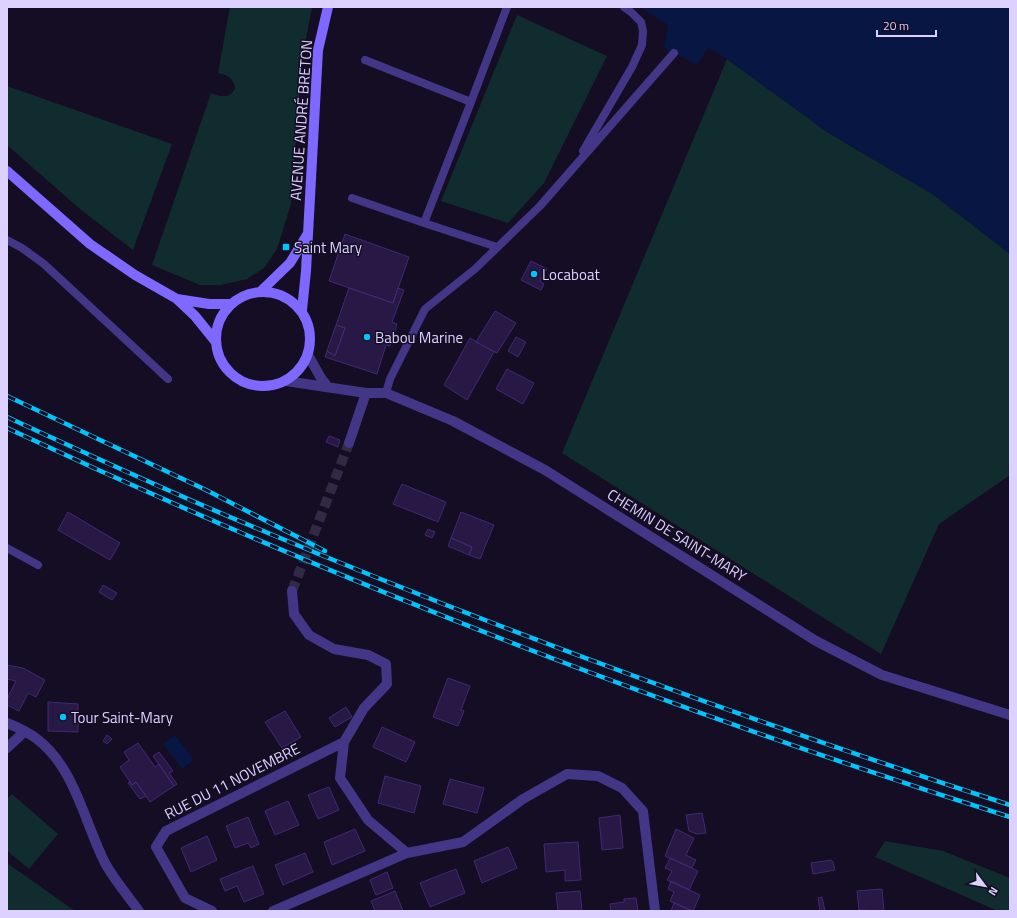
<svg xmlns="http://www.w3.org/2000/svg" width="1017" height="918" font-family="'Titillium Web',sans-serif">
<style>
.green{fill:#102c2f}
.water{fill:#071643}
.building{fill:#271846;stroke:#412973}
.lines{fill:none;stroke-linecap:round;stroke-linejoin:round}
.street-tunnel{stroke:#322a45;stroke-width:10;stroke-dasharray:10 5;stroke-linecap:butt}
.lane{stroke:#433686;stroke-width:8}
.street{stroke:#433686;stroke-width:10}
.secondary{stroke:#7e68ff;stroke-width:10}
.rail-casing{stroke:#00c4fc;stroke-width:4.5}
.rail{stroke:#140d24;stroke-width:3;stroke-dasharray:9;stroke-linecap:butt}
.poi-dot{fill:#00c4fc;stroke:#140d24;stroke-width:1.5}
.labels{text-anchor:middle;dominant-baseline:central;stroke-width:3;stroke-linejoin:round;paint-order:stroke}
.street-label{font-size:15px;fill:#dcd1ff;stroke:#140d24}
.poi-label{font-size:15px;fill:#dcd1ff;stroke:#140d24;text-anchor:start}
</style>
<rect width="100%" height="100%" fill="#140d24"/>
<path class="green" d="M230,7H312L302,60L291,204L277,249L264,268L247,279L221,285H200L152,265L211,93C220,97 229,99 235,89C234,78 228,75 218,73Z
M517,15L607,56L544,183L508,223L441,201Z
M727,59L827,132L934,195L1010,254V475L939,524L881,654L562,453Z
M7,86L172,144L133,250L80,209L7,145Z
M12,794L58,834L29,869L7,851V799Z
M885,841L943,851L1010,878V911H998L875,857Z
M7,863L75,911H7Z"/>
<path class="water" d="M639,7H1010V254L934,195L827,132L727,59L708,48L697,65L664,48L668,25Z
M175,735L194,760L182,769L163,744Z"/>
<path class="building" d="M345,234L409,257L393,303L329,281Z
M531,261L547,269L540,281L544,284L541,290L521,280Z
M349,288L393,303L398,288L404,290L392,322L397,324L390,346L386,345L377,374L325,357L327,351L335,356L345,328L336,325Z
M495,311L516,323L497,353L476,342Z
M336,325L345,328L335,356L327,351Z
M516,337L526,342L518,357L508,351Z
M470,338L494,352L467,400L444,385Z
M507,369L534,383L523,404L496,389Z
M329,436L340,440L338,447L326,442Z
M402,484L446,502L438,522L393,504Z
M68,512L120,543L110,560L58,530Z
M461,512L494,525L480,559L469,555L472,547L451,538Z
M428,529L435,532L432,538L425,535Z
M451,538L472,547L469,555L448,546Z
M103,585L117,593L112,600L99,592Z
M7,665L23,668L45,680L36,697L28,693L19,711L7,705V699L16,681L7,679Z
M448,678L470,686L461,710L464,711L458,726L433,717Z
M48,702L78,704V732L48,731Z
M346,707L352,717L335,727L329,718Z
M285,711L301,737L282,748L265,722Z
M382,727L415,742L406,762L373,747Z
M107,735L112,739L107,744L103,741Z
M138,743L155,767L159,764L174,786L150,802L136,782L132,785L120,767L129,760L124,752Z
M159,752L173,771L169,773L177,784L174,786L153,756Z
M385,776L421,786L414,813L378,803Z
M450,779L484,788L477,813L443,804Z
M130,781L132,785L136,782L146,796L140,799L128,783Z
M329,787L339,810L318,819L308,795Z
M288,801L299,825L275,835L265,811Z
M702,813L706,833L697,834L689,831L686,815Z
M620,815L623,848L602,850L599,818Z
M248,817L259,844L251,848L248,843L235,848L226,826Z
M355,829L365,851L332,865L324,842Z
M676,829L694,838L686,855L696,860L692,868L665,856Z
M207,836L217,860L191,872L181,848Z
M578,842L581,880L565,881V870L546,872L544,844Z
M508,847L517,868L482,883L474,861Z
M305,853L313,872L283,885L275,865Z
M670,858L698,871L689,890L667,880L672,871L665,868Z
M831,860L833,862L835,870L813,874L811,863Z
M253,866L264,894L244,902L237,886L225,891L220,879Z
M456,869L465,893L430,907L420,883Z
M387,872L393,888L376,895L370,880Z
M671,881L700,895L693,911L670,901L674,892L668,889Z
M882,889L884,911L859,910L857,891Z
M395,891L403,911H375L371,901Z
M580,891L582,911H558L556,893Z
M822,897L825,911H820L818,898Z
M636,898L638,911H611L610,904L624,902V899Z
M674,903L692,911H671Z"/>
<g class="lines">
<path class="street-tunnel" d="M292,591L349,443"/>
<path class="lane" d="M365,60L471,102L424,223L497,247
M471,102L507,7
M583,151L632,67L642,45L643,31L641,22L631,12L624,7
M352,198L424,223
M7,240L22,248L44,264L168,379
M386,393L390,379L425,309L475,269L540,206L674,53
M7,548L38,565"/>
<path class="street" d="M308,355L321,378L328,387
M286,381L366,393H386L453,421L545,470L816,641L882,675L1010,715
M349,443L366,393
M292,591L294,614L309,635L334,649L368,655L386,664L387,684L364,708L344,742L340,778L368,820L407,853L463,842L523,799L567,774L598,776L622,788L643,811L655,911
M7,723C17,727 28,732 37,739C74,767 84,820 104,861C112,877 128,896 139,911
M7,748L25,731
M212,911L185,898L156,847L166,831L344,742
M273,911L407,853"/>
<path class="secondary" d="M7,171L90,244L135,275L177,299L195,316L216,342
M216 339a47 47 0 1 1 94 0a47 47 0 1 1-94 0Z
M260,292L290,263L307,235
M177,299L209,304H231
M302,310L306,271L318,50L328,7"/>
<defs>
<path id="rail" d="M7,396L206,490L325,551
M7,417C87,454 167,491 249,525C498,630 753,722 1010,805
M7,428C332,580 668,709 1010,817"/>
</defs>
<use href="#rail" class="rail-casing"/>
<use href="#rail" class="rail"/>
</g>
<g class="poi-dot">
<rect x="282" y="243" width="8" height="8" rx="2"/>
<circle cx="534" cy="274" r="4"/>
<circle cx="367" cy="337" r="4"/>
<circle cx="63" cy="717" r="4"/>
</g>
<g class="labels">
<g class="street-label">
<text transform="translate(301 120) rotate(-86)">AVENUE ANDRÉ BRETON</text>
<text transform="translate(677 535) rotate(32)">CHEMIN DE SAINT-MARY</text>
<text transform="translate(232 781) rotate(-27)">RUE DU 11 NOVEMBRE</text>
</g>
<g class="poi-label">
<text x="294" y="247">Saint Mary</text>
<text x="542" y="274">Locaboat</text>
<text x="375" y="337">Babou Marine</text>
<text x="71" y="717">Tour Saint-Mary</text>
</g>
</g>
<rect width="1017" height="918" fill="none" stroke="#dcd1ff" stroke-width="16"/>
<g transform="translate(985 886) rotate(122)" stroke="#140d24" stroke-width="3" paint-order="stroke">
<path d="M0-3L7 15L0 10L-7 15Z" fill="#dcd1ff"/>
<text y="-6" font-size="11" font-weight="bold" text-anchor="middle" fill="#dcd1ff">N</text>
</g>
<path d="M877 30v6h59v-6" fill="none" stroke="#dcd1ff" stroke-width="2"/>
<text x="883" y="30" font-size="12" fill="#dcd1ff" stroke="#140d24" stroke-width="3" paint-order="stroke">20 m</text>
</svg>
